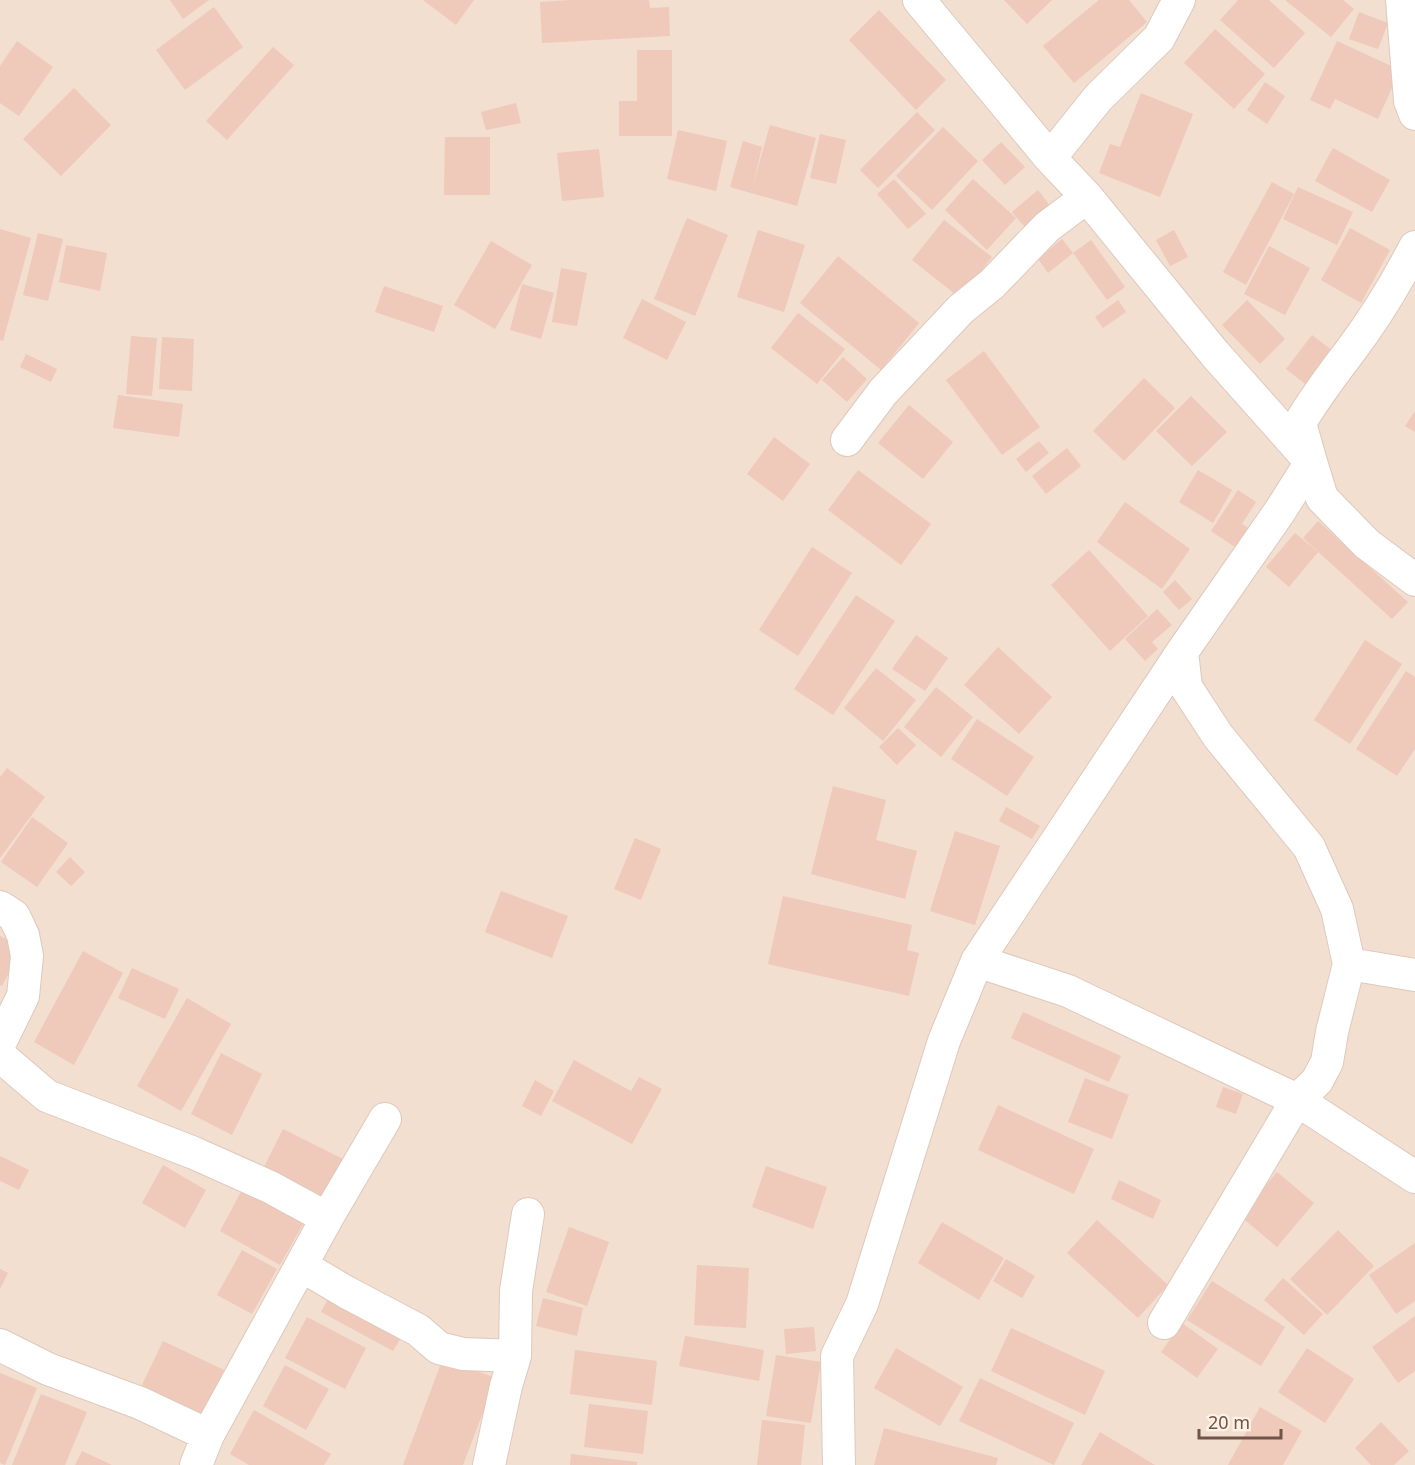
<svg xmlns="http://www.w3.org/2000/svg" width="1415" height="1465" font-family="'Noto Sans',sans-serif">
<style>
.residential{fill:#f2dfcf}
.building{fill:#efc9b9}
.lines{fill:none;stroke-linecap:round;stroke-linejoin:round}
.minor-casing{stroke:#dec9bd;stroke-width:34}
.minor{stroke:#fff;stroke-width:32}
</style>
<rect width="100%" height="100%" fill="#fbeee0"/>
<path class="residential" d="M0,0H1415V1465H0Z"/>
<path class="building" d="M170,0H209L183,19Z
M423,0H474L456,25Z
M570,0H649L650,8L669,7L670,36L542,43L540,2Z
M1004,0H1052L1027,24Z
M1099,0H1129L1147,22L1074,83L1043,46Z
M1238,0H1269L1305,33L1274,68L1220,20Z
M1285,0H1343L1354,9L1331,37Z
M214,7L243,47L185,90L156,50Z
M879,10L946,80L916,110L849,40Z
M1359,12L1388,23L1378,49L1349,39Z
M1215,29L1265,74L1234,109L1184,63Z
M17,41L53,67L19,116L0,103V66Z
M1337,41L1400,70L1378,119L1335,99L1330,109L1310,100Z
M273,47L294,65L227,140L206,121Z
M637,50H672V136H619V101H637Z
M1265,82L1285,96L1267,124L1247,110Z
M74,88L111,125L61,176L23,139Z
M1141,93L1193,114L1160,197L1099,173L1110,144L1120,147Z
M516,103L521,123L486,130L481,112Z
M917,112L935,130L878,188L860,170Z
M770,125L816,138L797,206L730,187L743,141L762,147L753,185Z
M943,127L978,161L932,210L896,176Z
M678,130L727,141L716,191L667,179Z
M820,134L846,140L836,184L810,178Z
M445,137H490V195H444Z
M1001,142L1025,167L1005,185L982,160Z
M1333,148L1390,180L1372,212L1315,181Z
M599,149L604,197L562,201L557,153Z
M894,179L926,214L908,229L877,194Z
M973,179L1016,218L987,250L945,210Z
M1272,182L1294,194L1246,285L1223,272Z
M1298,187L1353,212L1337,245L1283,219Z
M1038,190L1054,211L1029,232L1012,212Z
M687,218L728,235L695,316L654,299Z
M944,220L992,257L960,298L912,260Z
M1350,228L1390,250L1361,303L1321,280Z
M0,229L31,238L3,341L0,340Z
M758,230L805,245L784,312L737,297Z
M1174,230L1188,257L1170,266L1156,240Z
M38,233L63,239L48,301L23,295Z
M1062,239L1073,253L1048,273L1038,259Z
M1091,240L1125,287L1107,300L1073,253Z
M491,241L532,265L495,329L454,305Z
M66,245L107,253L100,291L59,282Z
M1269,246L1310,268L1285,315L1244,294Z
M838,256L919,323L881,370L800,303Z
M561,268L587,273L577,326L552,322Z
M522,284L554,293L541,339L510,330Z
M384,286L443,306L434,332L375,312Z
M642,299L686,322L667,360L623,338Z
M1118,300L1126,312L1103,328L1095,317Z
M1247,300L1285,339L1260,364L1222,325Z
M798,313L845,349L817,384L771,348Z
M1312,335L1338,355L1312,389L1286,369Z
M131,336L157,338L152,396L126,394Z
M162,337L194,339L192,391L159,389Z
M984,351L1040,427L1002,455L946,380Z
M26,354L57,369L51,382L20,367Z
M843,357L867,379L847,402L822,380Z
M1144,378L1175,408L1124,461L1093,431Z
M118,395L183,404L179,437L113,428Z
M1191,396L1227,432L1192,466L1156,431Z
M909,405L953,442L923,479L878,443Z
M1415,411V432L1405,426Z
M774,437L810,464L783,501L747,474Z
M1039,441L1049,453L1026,472L1016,459Z
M1067,448L1081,466L1046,494L1032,476Z
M858,470L931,524L901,565L828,510Z
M1198,470L1232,490L1213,523L1179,502Z
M1238,490L1256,502L1242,524L1250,529L1238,549L1211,531Z
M1125,502L1190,549L1162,589L1097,542Z
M1318,521L1408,602L1392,619L1303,538Z
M1295,533L1318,552L1289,587L1266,567Z
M812,547L852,573L798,656L759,630Z
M1089,550L1148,616L1110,651L1051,585Z
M1175,580L1192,599L1179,610L1163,592Z
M856,595L895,621L833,715L794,689Z
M1157,609L1172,625L1152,642L1158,649L1145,661L1125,639Z
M916,635L948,658L925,691L892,669Z
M1365,640L1402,664L1350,744L1314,720Z
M998,647L1052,697L1019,734L964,685Z
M876,668L916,700L883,741L844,708Z
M1406,671L1415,677V749L1397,776L1356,749Z
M936,687L973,717L941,757L904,727Z
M977,719L1034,757L1007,796L951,759Z
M898,728L916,745L897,765L879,747Z
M7,768L45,797L0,858V777Z
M833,786L886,800L876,840L917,851L905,899L811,874Z
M1006,807L1040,826L1032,839L999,821Z
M32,817L68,843L37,887L1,862Z
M955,831L1000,846L975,925L930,911Z
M635,838L661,849L641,900L614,889Z
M70,857L85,872L71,886L56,872Z
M501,891L568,916L552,958L485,932Z
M783,896L912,925L907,950L919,953L909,996L768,964Z
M0,936L22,947L2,986L0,985Z
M83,951L123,973L74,1065L34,1042Z
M132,968L179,989L165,1019L118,998Z
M187,998L231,1024L181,1111L137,1086Z
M1023,1012L1121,1056L1109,1082L1011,1038Z
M221,1053L262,1074L232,1135L191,1114Z
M574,1060L631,1091L639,1077L662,1089L632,1144L552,1101Z
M1085,1078L1129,1095L1112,1139L1068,1122Z
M535,1080L554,1091L541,1116L522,1106Z
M1223,1087L1243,1094L1236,1114L1216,1107Z
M998,1105L1094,1149L1074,1194L978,1150Z
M283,1129L343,1159L320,1203L261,1173Z
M0,1156L29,1170L19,1190L0,1181Z
M163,1165L206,1190L185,1228L142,1203Z
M766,1166L827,1187L813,1229L752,1207Z
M1277,1172L1314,1203L1277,1247L1240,1216Z
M1119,1180L1161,1200L1153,1219L1111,1199Z
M242,1190L303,1224L280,1265L220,1231Z
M1097,1220L1168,1285L1138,1318L1067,1253Z
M942,1222L1004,1258L979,1300L918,1263Z
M569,1227L609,1242L587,1306L546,1292Z
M1338,1230L1374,1266L1327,1315L1290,1279Z
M1415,1243V1301L1396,1314L1369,1275Z
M242,1250L277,1269L252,1314L217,1295Z
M1006,1259L1035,1276L1022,1298L993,1281Z
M697,1265L749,1268L746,1328L694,1325Z
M0,1269L8,1273L0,1289Z
M1283,1278L1323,1314L1304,1335L1264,1300Z
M1212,1281L1285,1327L1261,1366L1187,1320Z
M332,1291L405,1331L393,1351L321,1312Z
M543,1298L583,1308L577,1336L536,1326Z
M1415,1316V1371L1398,1383L1372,1347Z
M307,1317L366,1348L345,1389L285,1358Z
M1182,1323L1218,1349L1197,1378L1161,1352Z
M814,1327L816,1351L786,1354L784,1329Z
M1011,1328L1105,1371L1085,1415L991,1371Z
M685,1336L764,1350L759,1381L679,1366Z
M163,1341L224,1370L202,1415L142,1385Z
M896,1348L963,1387L940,1426L874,1388Z
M1307,1348L1354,1379L1325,1423L1278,1392Z
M575,1350L657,1361L652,1405L570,1394Z
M776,1355L821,1362L811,1423L766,1416Z
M443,1358L496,1378L463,1465H403Z
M285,1365L329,1389L306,1430L263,1406Z
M0,1373L37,1388L5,1465L0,1463Z
M980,1378L1074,1423L1054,1465L959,1421Z
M41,1394L87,1412L65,1465H12Z
M589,1404L648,1411L643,1454L584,1447Z
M1260,1407L1302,1431L1283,1465H1228Z
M254,1410L331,1454L324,1465H249L230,1454Z
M762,1420L805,1425L801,1465H757Z
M1381,1422L1409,1451L1394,1465H1371L1355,1448Z
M884,1428L998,1458L996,1465H874Z
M1100,1432L1155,1465H1081Z
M82,1451L112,1465H75Z
M571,1454L637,1462V1465H570Z"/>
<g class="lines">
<defs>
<path id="minor" d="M919,0L1050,158L1087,197L1215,354L1311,462L1322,498L1367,544L1415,580
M1402,0L1410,101L1415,114
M1050,158L1098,98L1159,38L1179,0
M847,440L883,392L961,309L992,284L1047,227L1087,197
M0,907L14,916L23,935L27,956L23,996L0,1043
M977,961L1068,991L1297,1100L1415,1177
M1349,964L1415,975
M0,1056L47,1096L194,1153L270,1187L327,1218
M302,1266L346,1292L418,1330L439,1348L463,1354L515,1356L516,1291L528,1214
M1164,1323L1297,1100L1317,1081L1327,1062L1332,1032L1349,964L1337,909L1309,847L1218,736L1186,687L1182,652
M0,1345L48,1369L140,1403L208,1435
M196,1465L208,1435L327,1218L385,1119
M489,1465L506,1386L515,1356
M839,1465L837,1356L862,1304L944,1041L977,961L1182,652L1280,511L1311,462L1300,423C1315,397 1333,374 1351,350C1375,318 1397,282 1415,247"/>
</defs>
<use href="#minor" class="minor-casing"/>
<use href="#minor" class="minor"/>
</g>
<path d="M1199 1429v9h82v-9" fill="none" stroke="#705349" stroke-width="3"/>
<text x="1208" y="1429" font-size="18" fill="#705349" stroke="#fef2e6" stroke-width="4.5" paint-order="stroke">20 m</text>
</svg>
